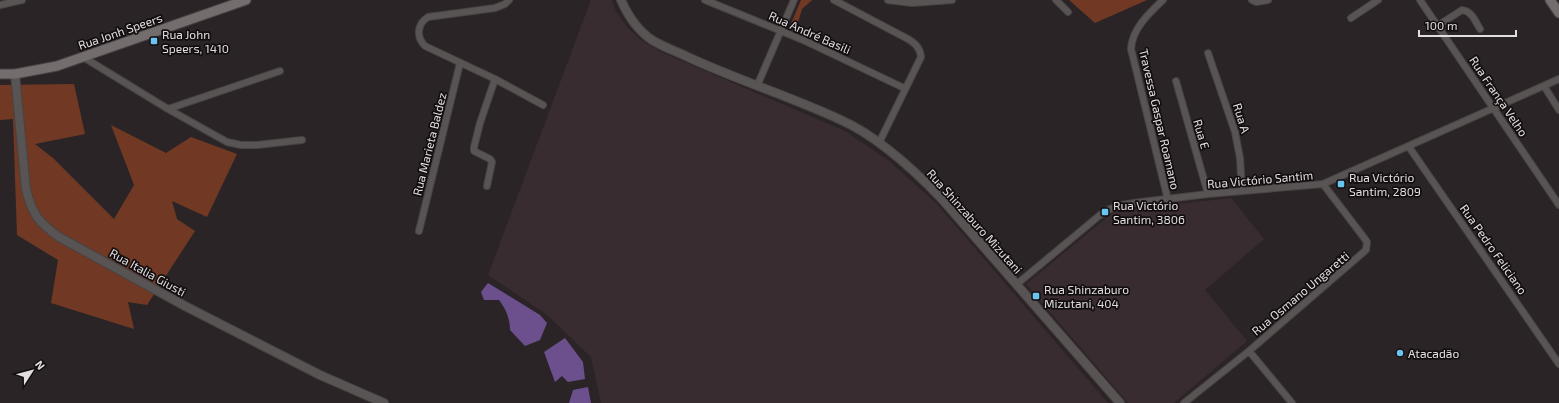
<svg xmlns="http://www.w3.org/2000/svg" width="1559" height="403" font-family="'Exo 2',sans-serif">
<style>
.built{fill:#392c31}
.green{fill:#713923}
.water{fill:#6c4f8d}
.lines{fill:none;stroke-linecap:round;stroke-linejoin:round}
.minor-casing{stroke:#484244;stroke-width:8}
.tertiary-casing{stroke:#484244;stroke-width:10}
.secondary-casing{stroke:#484244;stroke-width:11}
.minor{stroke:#585454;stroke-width:6}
.tertiary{stroke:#585454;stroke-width:8}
.secondary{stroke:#746d6d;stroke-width:9}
.poi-dot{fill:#69c4f0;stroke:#120e0f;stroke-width:1.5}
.labels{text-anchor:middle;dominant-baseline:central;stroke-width:3.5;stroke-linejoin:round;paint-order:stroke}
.street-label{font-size:12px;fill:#e2dddf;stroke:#120e0f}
.poi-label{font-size:12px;fill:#e2dddf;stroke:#120e0f;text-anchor:start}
</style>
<rect width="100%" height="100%" fill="#2b2427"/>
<path class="built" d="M591,0H612L615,10L627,27L641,40L661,52L845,131L889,161L936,203L1108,403H601L591,357L546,314L488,275Z
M1231,198L1264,239L1205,290L1247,341L1174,403H1128L1026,284L1115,211Z"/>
<path class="green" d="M801,0H812L802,9L796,29L790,26Z
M1069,0H1147L1095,23Z
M74,84L85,134L35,144L53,158L114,219L134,185L111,125L166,153L191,137L237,154L207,217L172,201L177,219L195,231L147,305L128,302L134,329L51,303L58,260L17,235L13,119L0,120V85Z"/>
<path class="water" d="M488,283L540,315L547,323L540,340L525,346L510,330C510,319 506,309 499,300H484L481,292Z
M565,338L583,362L585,379L568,382L562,376L555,382L544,352Z
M588,387L591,403H569L573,390Z"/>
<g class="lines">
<defs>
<path id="minor" d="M509,0L505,4L495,8L428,17C417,24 416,37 425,46L495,79L543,105
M705,0L803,40L904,88
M834,0L908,39C916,44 920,48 921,57L879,143
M888,0L912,3L952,0
M1056,0L1068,12
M1163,0C1149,13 1132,29 1131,49L1168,200
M1252,0L1256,2L1268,0
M1420,0L1559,205
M0,5L22,0
M1351,18L1378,0
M1437,26L1462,10C1472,11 1475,21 1480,29
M1208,53L1235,132L1240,158L1242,191
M83,57L168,109L227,142L241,145H257L302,140
M1176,81L1208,194
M757,86L794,0
M1544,86L1559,110
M168,109L280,71
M1409,147L1559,364
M487,186L492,162L490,159L474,151V147L480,123L495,79
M419,231L460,63
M1017,284L1100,215L1110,209L1121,205L1141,202L1208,194L1323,184L1559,79
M1249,351L1292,403
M1184,403L1249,351L1366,250L1367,242L1365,239L1323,184"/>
<path id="tertiary" d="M621,0C628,16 637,30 652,40C663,47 678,52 690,58C740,81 792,97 841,120C877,136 914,170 941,198L1120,403
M15,74L26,190C33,215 38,222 59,237L185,306L320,375L384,403"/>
<path id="secondary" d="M1550,0L1559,13
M0,74H15L57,66L246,0"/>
</defs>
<use href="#minor" class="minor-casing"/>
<use href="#tertiary" class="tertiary-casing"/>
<use href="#secondary" class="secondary-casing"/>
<use href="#minor" class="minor"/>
<use href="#tertiary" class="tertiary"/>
<use href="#secondary" class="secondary"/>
</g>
<g class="poi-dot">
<rect x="150" y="37" width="8" height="8" rx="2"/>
<rect x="1337" y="180" width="8" height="8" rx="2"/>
<rect x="1101" y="208" width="8" height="8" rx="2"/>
<rect x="1032" y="292" width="8" height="8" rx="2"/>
<circle cx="1400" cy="353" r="4"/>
</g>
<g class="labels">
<g class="street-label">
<text transform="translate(120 31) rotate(-19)">Rua Jonh Speers</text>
<text transform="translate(810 32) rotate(24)">Rua André Basili</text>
<text transform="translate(1499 96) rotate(56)">Rua França Velho</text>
<text transform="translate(1242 118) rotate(73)">Rua A</text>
<text transform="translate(1160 119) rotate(77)">Travessa Gaspar Roamano</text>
<text transform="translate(1202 134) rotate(74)">Rua E</text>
<text transform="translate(429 144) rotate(-76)">Rua Marieta Baldez</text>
<text transform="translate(1260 179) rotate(-5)">Rua Victório Santim</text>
<text transform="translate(975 221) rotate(48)">Rua Shinzaburo Mizutani</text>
<text transform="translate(1494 249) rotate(55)">Rua Pedro Feliciano</text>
<text transform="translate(148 272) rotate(29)">Rua Italia Giusti</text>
<text transform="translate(1300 293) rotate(-40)">Rua Osmano Ungaretti</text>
</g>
<g class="poi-label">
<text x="162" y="34">Rua John<tspan x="162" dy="14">Speers, 1410</tspan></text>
<text x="1349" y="177">Rua Victório<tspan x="1349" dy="14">Santim, 2809</tspan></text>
<text x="1113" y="205">Rua Victório<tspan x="1113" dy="14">Santim, 3806</tspan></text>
<text x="1044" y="289">Rua Shinzaburo<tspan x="1044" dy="14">Mizutani, 404</tspan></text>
<text x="1408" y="353">Atacadão</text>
</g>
</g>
<g transform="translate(32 371) rotate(54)" stroke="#120e0f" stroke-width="3" paint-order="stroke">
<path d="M0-3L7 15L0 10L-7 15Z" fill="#e2dddf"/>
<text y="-6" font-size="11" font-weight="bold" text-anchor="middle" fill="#e2dddf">N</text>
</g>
<path d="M1419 30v6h97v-6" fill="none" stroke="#e2dddf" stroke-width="2"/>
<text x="1425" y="30" font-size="12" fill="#e2dddf" stroke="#120e0f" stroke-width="3" paint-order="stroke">100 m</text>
</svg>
